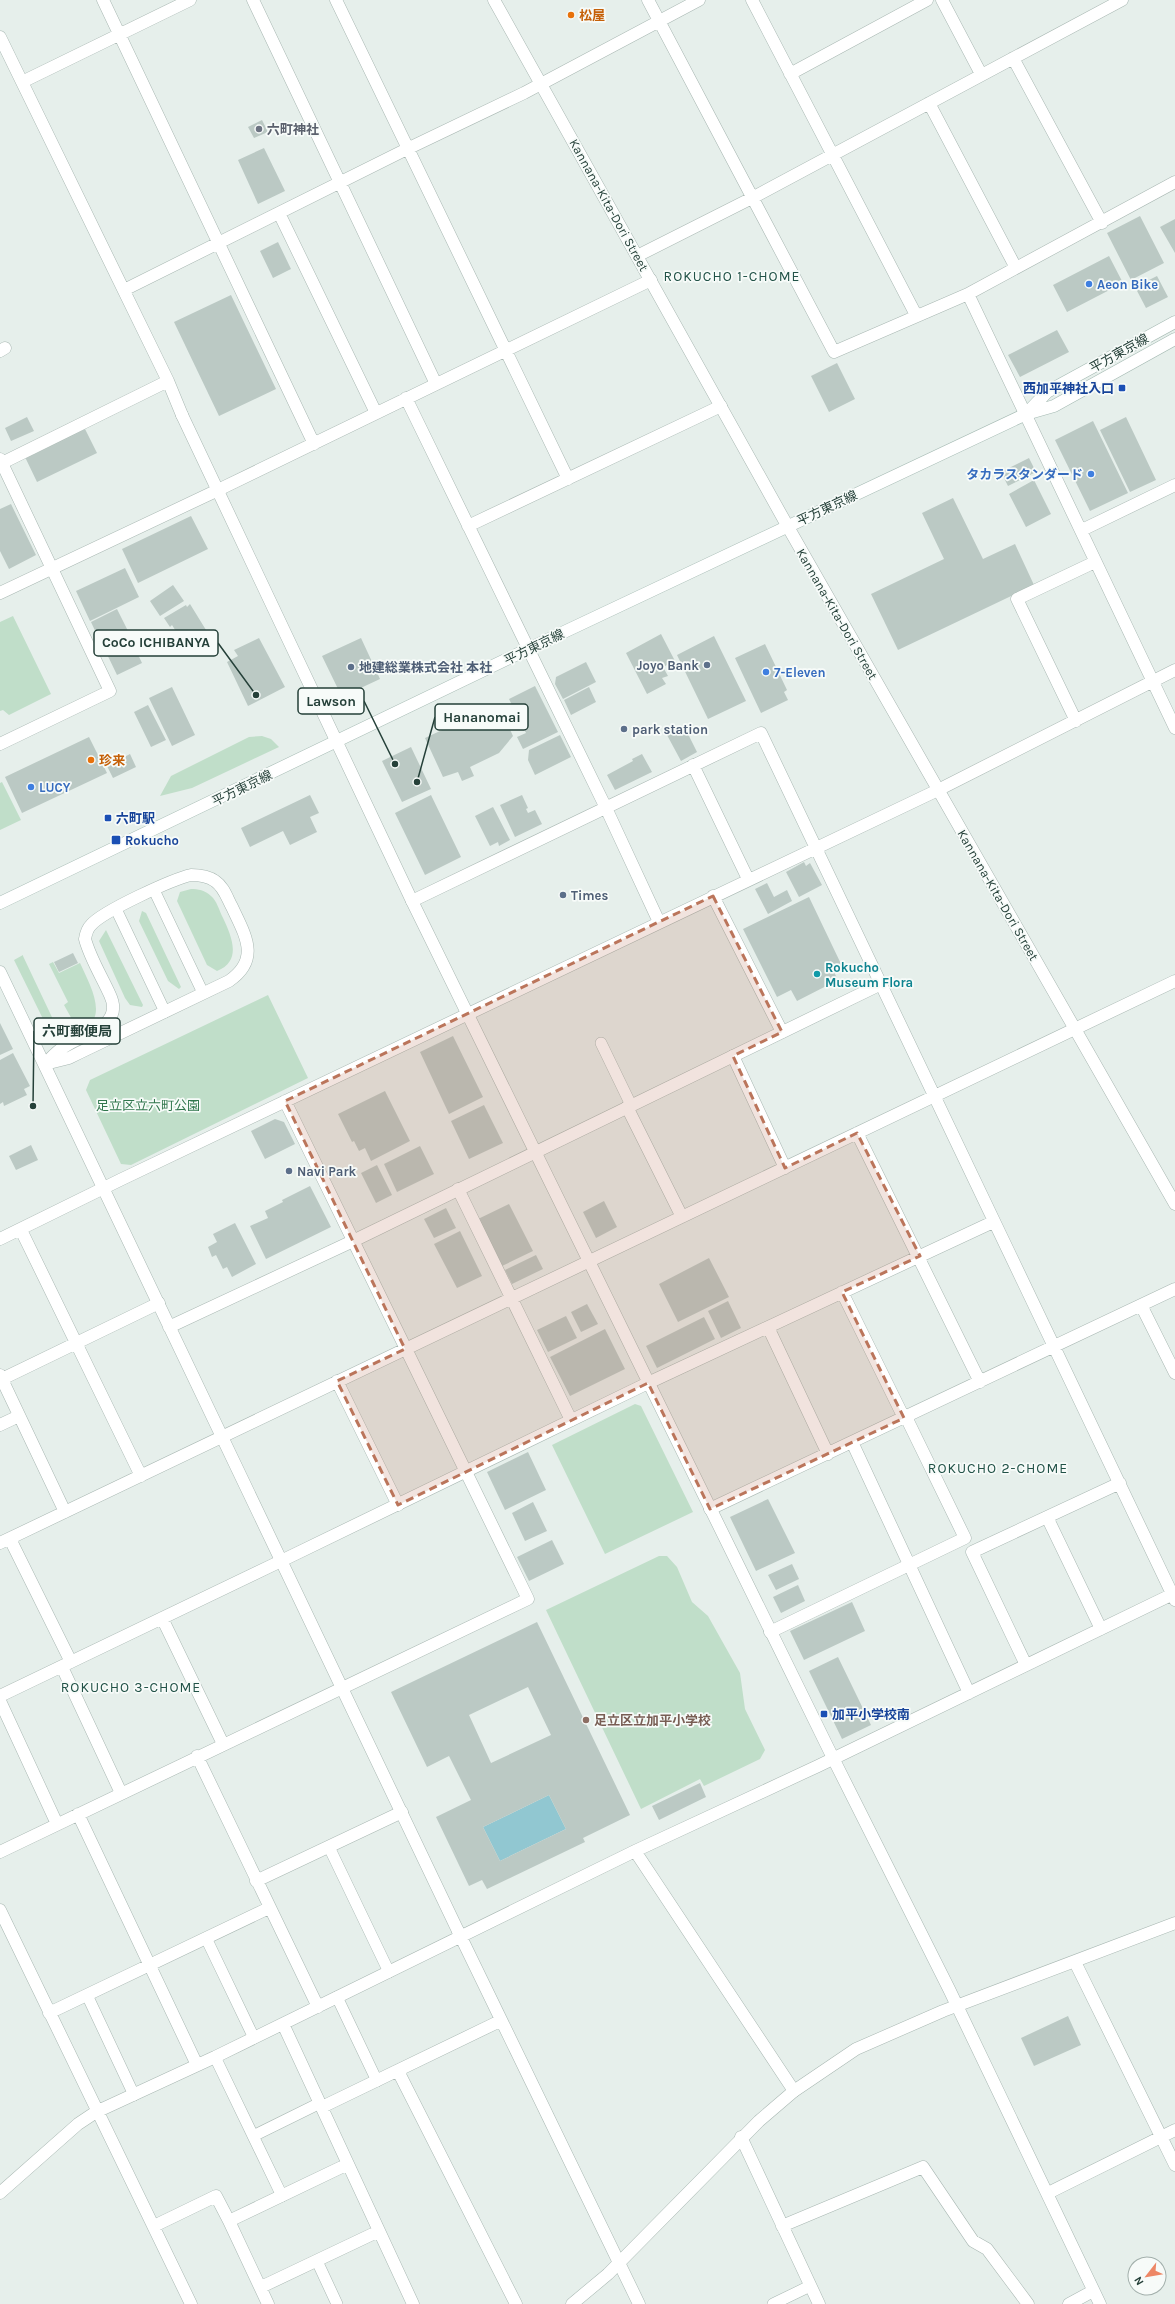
<svg xmlns="http://www.w3.org/2000/svg" width="1175" height="2304" font-family="Karla,'Noto Sans JP',sans-serif">
<style>
.green{fill:#c0dec9}
.water{fill:#91c7d1}
.building{fill:#bbc9c4;fill-rule:evenodd}
.lines{fill:none;stroke-linecap:round;stroke-linejoin:round}
.service-casing{stroke:#a8b7b2;stroke-width:12}
.minor-casing{stroke:#a8b7b2;stroke-width:13}
.tertiary-casing{stroke:#a8b7b2;stroke-width:13}
.secondary-casing{stroke:#a5bab3;stroke-width:13}
.service{stroke:#fff;stroke-width:11}
.minor{stroke:#fff;stroke-width:12}
.tertiary{stroke:#fff;stroke-width:12}
.secondary{stroke:#fff;stroke-width:12}
.marked{fill:#bb755b;fill-opacity:0.2;stroke:#bb755b;stroke-width:3;stroke-dasharray:8 5;stroke-linejoin:round}
.food-dot{fill:#e8710a;stroke:#f7fbf9;stroke-width:1.5}
.worship-dot{fill:#6b7280;stroke:#f7fbf9;stroke-width:1.5}
.shop-dot{fill:#3f7fe0;stroke:#f7fbf9;stroke-width:1.5}
.transit-dot{fill:#1a4fb4;stroke:#f7fbf9;stroke-width:1.5}
.service-dot{fill:#5c6f8a;stroke:#f7fbf9;stroke-width:1.5}
.culture-dot{fill:#0f9aa8;stroke:#f7fbf9;stroke-width:1.5}
.education-dot{fill:#8d6e63;stroke:#f7fbf9;stroke-width:1.5}
.labels{text-anchor:middle;dominant-baseline:central;stroke-width:3.5;stroke-linejoin:round;paint-order:stroke}
.food-label{font-size:13px;font-weight:bold;fill:#c56008;stroke:#f7fbf9;text-anchor:start}
.worship-label{font-size:13px;font-weight:bold;fill:#5b616d;stroke:#f7fbf9;text-anchor:start}
.street-label{font-size:13px;fill:#254039;stroke:#f7fbf9}
.shop-label{font-size:13px;font-weight:bold;fill:#366cbe;stroke:#f7fbf9;text-anchor:start}
.transit-label{font-size:13px;font-weight:bold;fill:#164399;stroke:#f7fbf9;text-anchor:start}
.service-label{font-size:13px;font-weight:bold;fill:#4e5e75;stroke:#f7fbf9;text-anchor:start}
.culture-label{font-size:13px;font-weight:bold;fill:#0d838f;stroke:#f7fbf9;text-anchor:start}
.park-label{font-size:13px;fill:#30764c;stroke:#f7fbf9}
.education-label{font-size:13px;font-weight:bold;fill:#785e54;stroke:#f7fbf9;text-anchor:start}
.neighbourhood-label{font-size:14px;letter-spacing:1px;fill:#215247;stroke:#f7fbf9}
.leader{fill:none;stroke:#254039;stroke-width:1.5}
.callout-dot{fill:#254039;stroke:#f7fbf9;stroke-width:1.5}
.callout{fill:#f7fbf9;stroke:#254039;stroke-width:1.5}
.callout-label{font-size:14px;text-anchor:middle;font-weight:bold;fill:#254039}
</style>
<rect width="100%" height="100%" fill="#e6efeb"/>
<path class="green" d="M13,616L51,694L9,715L3,710L0,711V622Z
M262,736L271,739L279,747L192,788L160,796L171,776L249,737Z
M2,782L21,820L0,830V783Z
M191,889C198,889 205,890 211,896C217,901 219,910 223,918C231,935 243,961 217,971L207,965L177,901L180,892Z
M142,911L146,913L181,987L179,989L168,981L139,921Z
M106,930L143,1005L142,1007L130,1005L125,998L99,941Z
M23,955V956L59,1032L44,1021L14,960Z
M53,962L59,973L80,963C89,983 112,1022 78,1030L64,1005L68,1002L49,964Z
M268,995L308,1078L131,1165L121,1164L86,1090L90,1080Z
M635,1404L641,1406L693,1512L605,1554L552,1445Z
M659,1556H667L677,1567L692,1602L708,1616L740,1673L745,1709L765,1750L760,1759L704,1786L700,1779L641,1809L546,1610Z"/>
<path class="water" d="M549,1795L566,1829L500,1861L483,1827Z"/>
<path class="building" d="M262,120L268,132L254,138L248,127Z
M264,148L285,191L258,204L238,160Z
M1140,216L1164,263L1131,280L1107,233Z
M1175,219V253L1160,227Z
M278,242L291,269L273,278L260,251Z
M1109,256L1123,283L1067,312L1053,285Z
M1157,276L1168,297L1146,308L1135,287Z
M231,295L276,389L219,416L174,322Z
M1057,330L1069,352L1020,377L1008,355Z
M837,363L855,399L829,412L811,376Z
M27,417L34,431L11,441L5,428Z
M1126,417L1156,480L1130,492L1100,430Z
M1093,421L1128,493L1090,511L1055,440Z
M85,429L97,453L37,482L25,457Z
M1029,458L1036,472L1008,486L1001,472Z
M1034,480L1051,514L1026,527L1009,494Z
M953,498L983,559L1015,544L1034,585L898,650L871,594L944,559L922,513Z
M11,504L36,555L9,569L0,551V509Z
M191,516L208,549L138,583L122,549Z
M125,568L139,597L90,621L76,591Z
M173,585L184,601L160,616L150,601Z
M190,604L206,630L184,644L172,625L170,627L164,618L186,605L187,607Z
M117,609L131,637L104,650L91,622Z
M661,634L675,661L663,667L668,676L662,678L666,684L647,694L626,653Z
M714,636L746,701L708,719L677,655Z
M130,638L142,663L117,675L105,650Z
M259,638L285,687L248,706L227,662L238,656L234,650Z
M361,638L380,679L350,693L339,691L322,656Z
M765,644L787,690L784,692L788,700L761,713L735,658Z
M586,662L596,682L563,699L555,684L556,677Z
M535,686L558,732L523,749L517,737L526,733L509,699Z
M172,687L195,735L172,746L149,698Z
M589,687L596,702L571,715L564,700Z
M498,704L513,736L499,753L470,767L474,776L462,781L458,772L443,777L425,738Z
M148,705L166,740L151,747L134,712Z
M684,726L697,752L681,761L667,735Z
M560,735L571,757L535,775L528,760L529,750Z
M89,737L107,773L22,813L5,777Z
M411,747L431,789L402,802L382,761Z
M130,754L136,767L113,778L107,766Z
M642,754L652,772L615,790L607,775L633,761L632,759Z
M310,795L319,813L310,817L317,832L290,845L283,831L250,847L241,828Z
M431,795L461,857L425,875L395,813Z
M522,795L528,808L526,809L528,813L535,810L542,824L515,837L500,805Z
M493,807L510,840L499,846L498,842L490,846L475,816Z
M804,862L806,866L810,863L822,885L799,897L786,872Z
M767,883L774,897L787,890L792,901L768,914L755,889Z
M809,897L842,966L833,970L838,980L797,1001L791,990L777,997L743,929Z
M73,953L78,963L59,972L54,962Z
M0,1023L13,1049L0,1055Z
M453,1036L483,1097L449,1114L420,1052Z
M13,1053L30,1086L24,1089L27,1095L4,1106L3,1102L0,1104V1060Z
M385,1091L410,1141L371,1161L365,1148L359,1151L354,1141L352,1142L338,1114Z
M484,1105L503,1143L469,1159L451,1121Z
M275,1119L284,1122L295,1144L265,1159L251,1131Z
M31,1145L38,1160L16,1170L9,1156Z
M420,1146L434,1174L397,1192L384,1164Z
M377,1165L392,1195L376,1203L361,1173Z
M310,1186L331,1227L266,1259L250,1226L268,1218L265,1211L283,1202L282,1200Z
M604,1201L617,1227L596,1238L583,1212Z
M509,1204L533,1251L502,1266L478,1219Z
M446,1208L456,1228L434,1238L424,1219Z
M235,1223L256,1264L232,1277L227,1267L223,1269L216,1255L212,1257L208,1247L217,1242L213,1234Z
M460,1231L482,1276L457,1288L434,1244Z
M536,1255L543,1269L512,1284L505,1270Z
M709,1258L729,1297L678,1322L659,1284Z
M728,1301L741,1328L721,1338L708,1311Z
M587,1304L598,1324L581,1332L571,1312Z
M566,1316L577,1338L548,1352L537,1330Z
M704,1317L715,1339L657,1368L646,1346Z
M605,1329L625,1369L570,1396L550,1357Z
M528,1452L546,1490L505,1510L487,1472Z
M768,1499L795,1553L756,1571L730,1517Z
M533,1502L547,1531L525,1541L512,1513Z
M552,1540L564,1564L529,1581L517,1557Z
M792,1564L799,1579L776,1590L768,1575Z
M798,1585L805,1601L781,1613L773,1597Z
M852,1602L865,1631L804,1660L790,1631Z
M537,1622L630,1815L583,1838L585,1842L487,1889L482,1880L469,1886L436,1817L471,1800L449,1756L427,1767L391,1692ZM528,1687L551,1735L491,1763L469,1715ZM549,1795L566,1829L500,1861L483,1827Z
M838,1657L871,1725L842,1739L809,1671Z
M700,1783L706,1797L659,1820L652,1806Z
M1068,2016L1081,2045L1034,2066L1021,2038Z"/>
<g class="lines">
<defs>
<path id="service" d="M154,890L203,993
M116,909L165,1012
M601,1043L631,1105
M329,1847L389,1972
M206,1938L254,2038
M87,1995L134,2095
M337,1997L377,2081
M215,2057L282,2196
M253,2136L320,2103
M317,2261L337,2304
M773,2304L810,2286"/>
<path id="minor" d="M103,0L314,444
M253,0L436,384
M336,0L568,479
M648,0L834,352L968,294L1175,182
M752,0L916,315
M942,0L981,74
M0,37L168,381L182,415
M1013,58L1102,223
M790,74L927,0
M22,82L190,0
M929,103L1016,268
M279,213L376,413
M637,256L752,198L1122,0
M124,290L407,149L524,93L699,0
M968,294L1175,728
M0,351L5,348
M406,398L606,808L659,922
M0,459L110,691L0,744
M2,463L168,381
M218,490L651,280
M468,526L721,406
M1082,530L1175,485
M1076,721L1017,599L1095,562
M693,765L748,879
M713,896L782,1032
M412,901L761,733L1175,1600
M733,1056L785,1168
M627,1107L682,1217
M857,1133L980,1382
M458,1189L571,1420
M21,1230L141,1476
M0,1239L120,1180L938,790L1175,670
M842,1292L904,1418
M1141,1305L1175,1373
M768,1327L828,1454
M0,1375L65,1512
M2,1379L159,1303
M337,1381L398,1505
M648,1383L993,1222
M0,1425L19,1416
M852,1442L969,1693
M710,1509L1175,1289
M1047,1517L1101,1629
M10,1539L71,1662
M0,1543L1175,981
M162,1618L223,1744
M770,1632L965,1538L906,1417
M1026,1665L972,1552L1120,1483
M62,1667L121,1793
M0,1696L281,1561
M0,1701L57,1824
M197,1756L318,2007
M78,1814L197,2065
M635,1851L794,2091
M0,1852L528,1599L285,1101
M256,1881L402,1812
M0,1910L191,2304
M458,1931L639,2304
M1075,1962L1175,2165
M49,2013L269,1908
M283,2024L413,2304
M398,2071L516,2304
M322,2107L500,2021
M741,2137L819,2304
M0,2193L78,2124L96,2112L215,2057L635,1851L818,1766L1175,1593
M1048,2193L1175,2130
M154,2226L216,2196L229,2221
M782,2226L923,2167L973,2241L987,2249L1028,2304
M261,2287L379,2231
M268,2304L229,2221L348,2164
M1069,2304L1093,2291"/>
<path id="tertiary" d="M494,0L788,527L1175,1204
M182,415L412,901L833,1758L949,1989L1100,2304
M0,593L218,490
M191,875C200,875 208,876 215,881C224,887 227,898 232,907C245,935 261,959 229,981L79,1053L69,1058L45,1064C51,1058 57,1051 64,1047C83,1033 125,1027 110,995C102,977 90,958 85,939C86,933 87,929 91,925C103,911 173,879 191,875Z
M0,972L458,1931
M169,1327L353,1241L875,987
M281,1561L648,1383
M572,2304L608,2274L759,2121L794,2091L856,2049L943,2011L1175,1923"/>
<path id="secondary" d="M1027,413L1047,392L1175,322
M0,903L528,649L1026,414L1054,406L1175,339"/>
</defs>
<use href="#service" class="service-casing"/>
<use href="#minor" class="minor-casing"/>
<use href="#tertiary" class="tertiary-casing"/>
<use href="#secondary" class="secondary-casing"/>
<use href="#service" class="service"/>
<use href="#minor" class="minor"/>
<use href="#tertiary" class="tertiary"/>
<use href="#secondary" class="secondary"/>
</g>
<path class="marked" d="M713,896L782,1032L733,1056L785,1168L857,1133L920,1256L842,1292L904,1418L710,1509L648,1383L398,1505L337,1381L405,1349L285,1101Z"/>
<g class="food-dot">
<circle cx="571" cy="15" r="4"/>
<circle cx="91" cy="760" r="4"/>
</g>
<circle class="worship-dot" cx="259" cy="129" r="4"/>
<g class="shop-dot">
<circle cx="1089" cy="284" r="4"/>
<circle cx="1091" cy="474" r="4"/>
<circle cx="766" cy="672" r="4"/>
<circle cx="31" cy="787" r="4"/>
</g>
<g class="transit-dot">
<rect x="1118" y="384" width="8" height="8" rx="2"/>
<rect x="104" y="814" width="8" height="8" rx="2"/>
<rect x="111" y="835" width="10" height="10" rx="2"/>
<rect x="820" y="1710" width="8" height="8" rx="2"/>
</g>
<g class="service-dot">
<circle cx="707" cy="665" r="4"/>
<circle cx="351" cy="667" r="4"/>
<circle cx="624" cy="729" r="4"/>
<circle cx="563" cy="895" r="4"/>
<circle cx="289" cy="1171" r="4"/>
</g>
<circle class="culture-dot" cx="817" cy="974" r="4"/>
<circle class="education-dot" cx="586" cy="1720" r="4"/>
<g class="labels">
<g class="food-label">
<text x="579" y="15">松屋</text>
<text x="99" y="760">珍来</text>
</g>
<g class="worship-label">
<text x="267" y="129">六町神社</text>
</g>
<g class="street-label">
<text transform="translate(609 205) rotate(61)">Kannana-Kita-Dori Street</text>
<text transform="translate(1119 353) rotate(-29)">平方東京線</text>
<text transform="translate(827 508) rotate(-25)">平方東京線</text>
<text transform="translate(837 614) rotate(60)">Kannana-Kita-Dori Street</text>
<text transform="translate(534 647) rotate(-26)">平方東京線</text>
<text transform="translate(242 788) rotate(-26)">平方東京線</text>
<text transform="translate(998 895) rotate(60)">Kannana-Kita-Dori Street</text>
</g>
<g class="shop-label">
<text x="1097" y="284">Aeon Bike</text>
<text x="1083" y="474" text-anchor="end">タカラスタンダード</text>
<text x="774" y="672">7-Eleven</text>
<text x="39" y="787">LUCY</text>
</g>
<g class="transit-label">
<text x="1114" y="388" text-anchor="end">西加平神社入口</text>
<text x="116" y="818">六町駅</text>
<text x="125" y="840">Rokucho</text>
<text x="832" y="1714">加平小学校南</text>
</g>
<g class="service-label">
<text x="699" y="665" text-anchor="end">Joyo Bank</text>
<text x="359" y="667">地建総業株式会社 本社</text>
<text x="632" y="729">park station</text>
<text x="571" y="895">Times</text>
<text x="297" y="1171">Navi Park</text>
</g>
<g class="culture-label">
<text x="825" y="967">Rokucho<tspan x="825" dy="15">Museum Flora</tspan></text>
</g>
<g class="park-label">
<text x="148" y="1105">足立区立六町公園</text>
</g>
<g class="education-label">
<text x="594" y="1720">足立区立加平小学校</text>
</g>
<g class="neighbourhood-label">
<text x="732" y="276">ROKUCHO 1-CHOME</text>
<text x="998" y="1468">ROKUCHO 2-CHOME</text>
<text x="131" y="1687">ROKUCHO 3-CHOME</text>
</g>
</g>
<path class="leader" d="M256 695L218 643M395 764L364 701M417 782L435 717M33 1106L34 1031"/>
<g class="callout-dot">
<circle cx="256" cy="695" r="4"/>
<circle cx="395" cy="764" r="4"/>
<circle cx="417" cy="782" r="4"/>
<circle cx="33" cy="1106" r="4"/>
</g>
<g class="callout">
<rect x="94" y="630" width="124" height="26" rx="4"/>
<rect x="298" y="688" width="66" height="26" rx="4"/>
<rect x="435" y="704" width="93" height="26" rx="4"/>
<rect x="34" y="1018" width="86" height="26" rx="4"/>
</g>
<g class="callout-label">
<text x="156" y="647">CoCo ICHIBANYA</text>
<text x="331" y="706">Lawson</text>
<text x="482" y="722">Hananomai</text>
<text x="77" y="1036">六町郵便局</text>
</g>
<g transform="translate(1147 2276) rotate(239)"><circle r="19" fill="#f7fbf9" stroke="#a3b0ac"/>
<path d="M0-3L7 15L0 10L-7 15Z" fill="#ed8766"/>
<text y="-6" font-size="11" font-weight="bold" text-anchor="middle" fill="#254039">N</text>
</g>
</svg>
